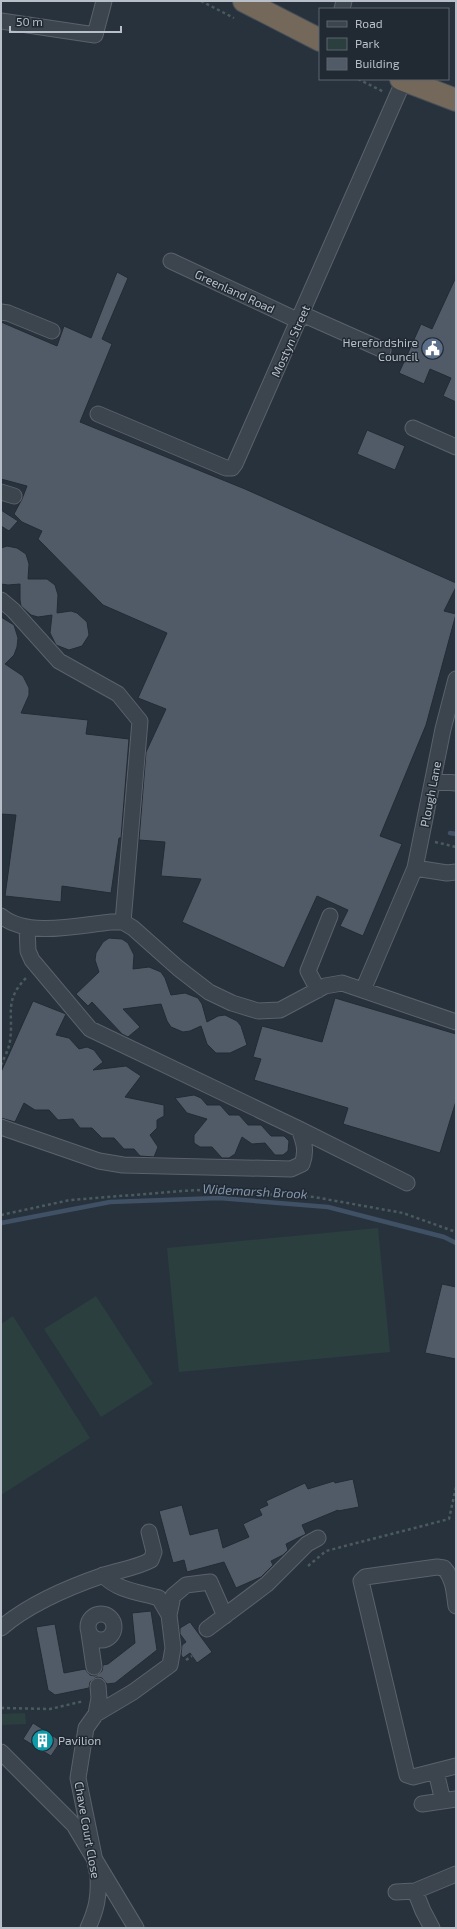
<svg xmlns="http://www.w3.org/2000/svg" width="457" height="1929" font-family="'Exo 2',sans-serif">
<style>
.green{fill:#2b3f3f}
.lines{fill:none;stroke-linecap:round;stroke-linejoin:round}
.stream{stroke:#405065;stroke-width:4.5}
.building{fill:#515b68;stroke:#232b35}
.minor-casing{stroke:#5a626b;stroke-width:17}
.highway-casing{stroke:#474f58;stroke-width:24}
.path{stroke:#4a5b5d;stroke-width:2.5;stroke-dasharray:3 3;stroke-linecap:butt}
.minor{stroke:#3c444e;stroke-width:15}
.highway{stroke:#73685a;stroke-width:22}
.labels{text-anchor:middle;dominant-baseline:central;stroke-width:3;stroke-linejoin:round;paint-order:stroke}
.street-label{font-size:12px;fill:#b8bfc8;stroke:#212933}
.poi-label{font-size:12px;fill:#b8bfc8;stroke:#212933;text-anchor:end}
.water-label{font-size:13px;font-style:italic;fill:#8396ac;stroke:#212933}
</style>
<rect width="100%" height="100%" fill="#28323d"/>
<path class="green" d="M378,1228L390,1352L179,1372L167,1248Z
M96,1296L153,1384L101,1417L44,1329Z
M13,1316L90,1438L1,1495V1324Z
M25,1713L26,1724L1,1725V1714Z"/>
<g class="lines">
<path class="stream" d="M450,833L456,834
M1,1223L110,1202L219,1198L328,1207L444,1237L456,1243"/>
</g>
<path class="building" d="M117,272L128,278L102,339L112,344L80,422L245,489L456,583V587L444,611L456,614L426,725L380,836L402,844L363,936L340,926L348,910L317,896L284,968L182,922L201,879L161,876L165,842L139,840L146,752L166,709L138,698L167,633L103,605L38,539L42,531L22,522L14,514L22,499L27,486L1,479V322L57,346L64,326L91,338Z
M456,277V402L443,396L451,378L430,369L424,384L399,373L421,324L432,329Z
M367,430L405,446L395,470L357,454Z
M1,510L18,521L9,531L1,526Z
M7,546L17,548L26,554L29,564L28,579H47L55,585L58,595L57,613L71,611L77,613L87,622L89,635L82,646L69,650L56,645L50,633L52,615L38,617L31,615L21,606L20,600V584L8,585L1,584V548Z
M1,617L14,625L18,638L17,647L14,655L5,664L23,676L29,688V695L21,713L88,720L86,734L129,739L121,838H119L111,893L62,886L61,902L5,896L16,815L1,814Z
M109,938L122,939L128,943L134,955L133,969L149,967L161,972L165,978L171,995L185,993L198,998L202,1004L207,1022L218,1016L225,1015L237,1021L241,1026L247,1045L230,1053H216L207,1044L201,1026L190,1031L183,1032L171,1027L167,1021L161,1004L123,1009L140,1027L128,1037L122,1034L92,1002L88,1006L76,994L99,972L95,960L96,953L103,942Z
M335,998L456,1034V1101L440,1153L343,1124L348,1108L254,1080L261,1059L253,1057L262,1026L322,1042Z
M33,1001L66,1014L56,1035L69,1038L79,1049L87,1047L94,1050L103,1062L93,1070L126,1066L141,1076L125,1097L164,1105V1116L157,1120V1128L150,1135L158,1147L154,1157L140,1156L134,1149H124L114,1138H102L92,1128H80L73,1119L58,1120L49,1110H35L24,1103L15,1122L1,1118V1072Z
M194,1095L201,1098L207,1105H220L229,1115H239L248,1125H261L271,1136H284L289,1141L288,1151L283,1155H275L265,1143L252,1144L242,1137L235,1154L229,1158H222L212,1147H200L194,1143V1135L207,1119L187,1113L175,1098Z
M442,1284L456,1287V1359L425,1353Z
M353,1479L359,1507L338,1511V1510L302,1525L306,1534L286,1544L288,1550L283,1555L271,1561L273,1565L261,1577L236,1588L224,1562L187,1572L184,1560L173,1563L159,1511L182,1505L190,1535L218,1528L223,1548L249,1537L243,1524L262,1515L259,1509L268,1505L266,1501L305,1483L308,1489L334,1481L335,1483Z
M151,1611L157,1650L115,1683L107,1684L102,1678L97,1677L90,1682L89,1688L55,1695L48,1690L36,1627L55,1624L64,1673L85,1669L90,1675L95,1676L102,1671L103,1665L108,1664L135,1643L132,1613Z
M190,1622L212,1652L197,1663L190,1653L183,1658L181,1655L182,1645L186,1642L180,1634V1628Z
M33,1723L61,1741L51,1756L23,1739Z"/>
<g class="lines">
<defs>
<path id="minor" d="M342,9L344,1
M1,21L95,35L104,1
M171,261L299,321
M1,312L8,313L52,331
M302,314L383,350
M98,414L226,468H232L235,464L404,80
M413,428L456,447
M1,492L14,496
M1,600L13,610L59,661L118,694L140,721L123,922
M456,679L443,729L415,868L447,873L456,872
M433,781L456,783
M1,916C28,938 79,925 111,922H123L133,928L178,968L209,992L232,1003L258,1011L280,1010L325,986L342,983L456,1022
M27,927L28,951L32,960L90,1029L299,1129L407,1183
M318,990L308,971L330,916
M363,990L415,868
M1,1127L99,1161L123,1165L291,1169L302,1164C307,1151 304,1142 299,1129
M456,1606C454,1593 454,1579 444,1568L437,1567L365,1577L361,1581L407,1775L413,1777L456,1766
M88 1627a13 13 0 1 1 26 0a13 13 0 1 1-26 0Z
M169,1615L173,1596L186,1585L210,1582L225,1616
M1,1628C29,1604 69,1587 104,1575C120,1570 136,1568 151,1560L154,1552L149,1532
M207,1629L267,1584L307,1544L318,1538
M89,1633L94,1667
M96,1714L99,1698L98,1686
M1,1752L74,1825L136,1928
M436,1772L443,1801
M422,1804L456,1799
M396,1892L415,1891
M88,1928C97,1908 99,1897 98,1876L78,1778L86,1728L96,1714L133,1692L170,1665L173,1648L169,1615L159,1598C139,1592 118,1591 103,1575
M432,1928L423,1911L415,1891L456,1874"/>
<path id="highway" d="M244,1L320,40
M401,79L456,100"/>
</defs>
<use href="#minor" class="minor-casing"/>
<use href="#highway" class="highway-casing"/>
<path class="path" d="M201,1L234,18
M358,79L384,92
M435,842L456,847
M1,1065C4,1058 9,1049 10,1041C14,1013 3,1001 27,977
M1,1215L70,1200L196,1190L314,1197L403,1213L456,1232
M308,1566L326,1551L449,1519L456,1487
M186,1660L192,1656
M1,1708L50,1709L84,1701"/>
<use href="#minor" class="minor"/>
<use href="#highway" class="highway"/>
</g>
<defs>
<symbol id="civic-disc" viewBox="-11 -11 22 22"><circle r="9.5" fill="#5c6f8a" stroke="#212933"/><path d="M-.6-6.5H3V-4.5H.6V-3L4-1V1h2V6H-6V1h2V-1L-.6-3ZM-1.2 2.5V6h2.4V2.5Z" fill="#fff"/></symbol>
<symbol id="building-disc" viewBox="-11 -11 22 22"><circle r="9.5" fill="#0f9aa8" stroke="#212933"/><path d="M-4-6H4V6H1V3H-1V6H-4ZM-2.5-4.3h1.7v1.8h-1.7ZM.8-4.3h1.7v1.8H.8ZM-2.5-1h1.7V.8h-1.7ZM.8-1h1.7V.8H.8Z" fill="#fff"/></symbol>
</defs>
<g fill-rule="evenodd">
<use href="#civic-disc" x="420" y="336" width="25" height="25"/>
<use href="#building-disc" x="30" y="1728" width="25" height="25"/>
</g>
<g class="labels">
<g class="street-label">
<text transform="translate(235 291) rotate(25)">Greenland Road</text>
<text transform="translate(290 341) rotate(-66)">Mostyn Street</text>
<text transform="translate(430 794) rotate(-79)">Plough Lane</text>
<text transform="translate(88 1830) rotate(80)">Chave Court Close</text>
</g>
<g class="poi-label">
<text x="418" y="342">Herefordshire<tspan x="418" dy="14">Council</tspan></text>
<text x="58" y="1740" text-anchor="start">Pavilion</text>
</g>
<g class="water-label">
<text transform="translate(255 1191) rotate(3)">Widemarsh Brook</text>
</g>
</g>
<rect width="457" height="1929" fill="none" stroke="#b8bfc8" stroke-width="4"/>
<rect x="319" y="8" width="130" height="72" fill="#212933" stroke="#5d656f"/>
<rect x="327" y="21" width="20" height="6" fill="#3c444e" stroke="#5d656f"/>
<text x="355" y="28" font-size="12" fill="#b8bfc8">Road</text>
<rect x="327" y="38" width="20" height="12" fill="#2b3f3f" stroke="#5d656f"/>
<text x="355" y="48" font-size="12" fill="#b8bfc8">Park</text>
<rect x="327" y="58" width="20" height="12" fill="#515b68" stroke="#5d656f"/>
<text x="355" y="68" font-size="12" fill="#b8bfc8">Building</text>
<path d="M10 26v6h111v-6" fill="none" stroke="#b8bfc8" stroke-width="2"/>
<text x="16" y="26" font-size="12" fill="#b8bfc8" stroke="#212933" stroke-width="3" paint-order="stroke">50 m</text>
</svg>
